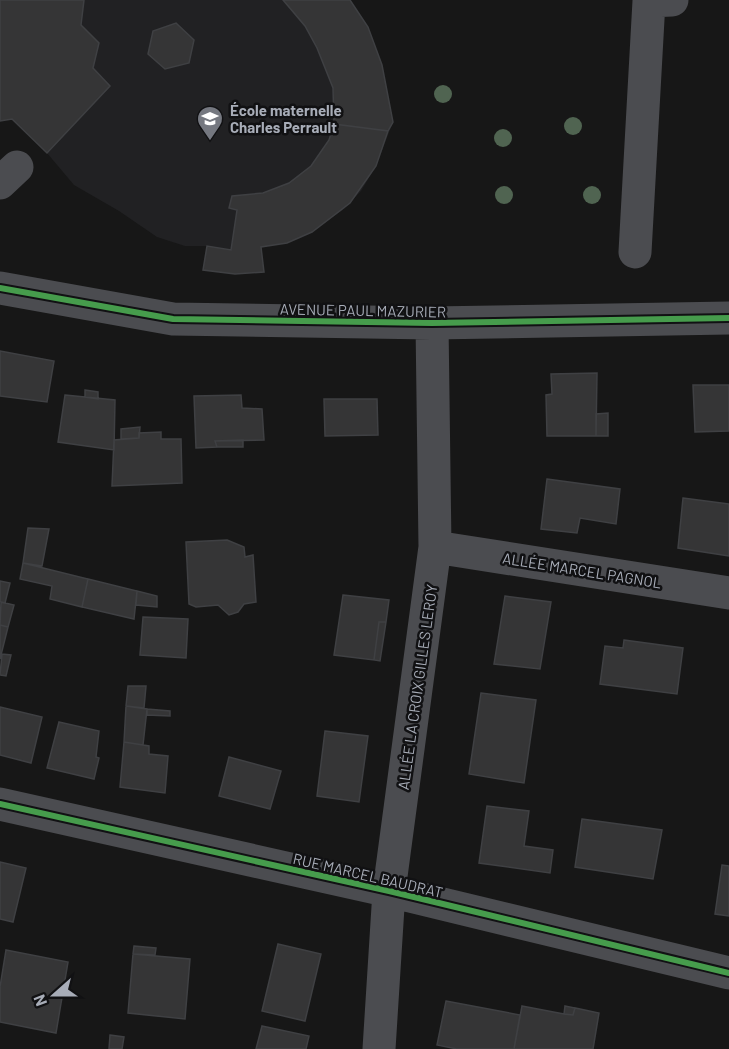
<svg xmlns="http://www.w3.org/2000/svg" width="729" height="1049" font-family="Barlow,sans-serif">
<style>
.built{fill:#212123}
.building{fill:#353536;stroke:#3f4043;stroke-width:1.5}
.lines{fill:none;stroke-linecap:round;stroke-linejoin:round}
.minor{stroke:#4b4c50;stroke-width:33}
.cycleway-casing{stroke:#111113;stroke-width:10}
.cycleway{stroke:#469c4c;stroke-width:6}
.tree{fill:#506451}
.labels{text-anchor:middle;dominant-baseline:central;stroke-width:5;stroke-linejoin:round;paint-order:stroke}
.poi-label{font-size:15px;font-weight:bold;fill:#a8adb8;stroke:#111113;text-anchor:start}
.street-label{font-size:15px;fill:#a8adb8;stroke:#111113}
</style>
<rect width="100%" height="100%" fill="#171717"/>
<path class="built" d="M0,0H350L368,27L382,65L393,122L376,166L361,191L344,209L312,232L287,243L261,247L264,272L235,274L203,270L207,246H185L157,237L119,211L74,185L47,153L12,119L0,121Z"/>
<path class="building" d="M0,0H84L81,25L99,43L93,68L110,86L47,153L12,119L0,121Z
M283,0H350L368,27L382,65L393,122L388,131L334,124L333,88L317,48L305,26Z
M176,23L194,40L189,63L165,69L148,54L153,31Z
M334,124L388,131L376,166L350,203L312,232L287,243L261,247L264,272L235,274L203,270L207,246L231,250L237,210L229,208L232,196L263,193L289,183L311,166L329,140Z
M0,351L54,361L47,402L0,396Z
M597,373L596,436H547L546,395L552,394L551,374Z
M693,385H729V431L695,432Z
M85,390L98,392V399L85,397Z
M65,395L115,400L114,450L58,442Z
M241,395L242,408L262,409L264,440L215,441L217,447L196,448L194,396Z
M324,399H377L378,435L325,436Z
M608,413V436H596V414Z
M140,427L139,438L121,439V429Z
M161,432V439H181L182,483L112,486L114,440L139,438V433Z
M243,440V447H217L215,441Z
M547,479L620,489L616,524L580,518L577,533L541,529Z
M683,498L729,504V556L678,548Z
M28,528L49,529L42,566L23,563Z
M227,540L244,547L245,557L253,555L256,602L244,604L238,612L229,615L218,605L196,607L189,604L186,542Z
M23,563L88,579L82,607L50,599L52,586L20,579Z
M88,579L137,591L134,619L82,607Z
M0,581L10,583L5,603L0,602Z
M137,591L157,596V607L136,605Z
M343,595L389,600L386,622H379L374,660L334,655Z
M505,596L551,602L540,669L494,664Z
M1,602L14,605L8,627L0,625Z
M143,617L188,619L186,658L140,655Z
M379,622H386L380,661L374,660Z
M0,625L8,627L0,659Z
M624,640L683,648L677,694L600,684L605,646L623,648Z
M2,654L11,655L6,676L0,675Z
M128,686H146L144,708L126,706Z
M481,693L536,700L524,783L469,774Z
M126,706L147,709L143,745L124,742Z
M0,707L42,717L31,763L0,755Z
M147,709L170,711V716L147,715Z
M59,722L99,731L96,757L99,758L94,779L47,768Z
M325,731L368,736L359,802L317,796Z
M124,742L149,746V754L168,756L165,793L120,787Z
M229,757L281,771L270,809L219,796Z
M487,806L529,811L524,846L553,850L550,873L479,863Z
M582,819L662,830L653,879L575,867Z
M0,862L26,868L13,922L0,919Z
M722,865L729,866V916L715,914Z
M278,944L321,954L305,1021L262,1011Z
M134,946L156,948L155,955L133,954Z
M6,950L68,962L56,1033L0,1022V987Z
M133,954L190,959L185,1019L128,1013Z
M446,1001L520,1015L514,1049H457L437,1045Z
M522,1006L564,1014L573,1015L575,1008L599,1013L593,1049H514Z
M565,1006L575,1008L573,1015L564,1014Z
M262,1026L309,1036L306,1049H256Z
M110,1035L124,1037L122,1049H109Z"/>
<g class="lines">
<path class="minor" d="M0,183L17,167
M635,252L649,1L672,0
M0,288L173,319L432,323L729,318
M435,547L729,593
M0,804L389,891L729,973
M379,1049L389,891L435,547L432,323"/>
<defs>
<path id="cycleway" d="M0,288L173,319L432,323L729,318
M0,804L389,891L729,973"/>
</defs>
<use href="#cycleway" class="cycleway-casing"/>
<use href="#cycleway" class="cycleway"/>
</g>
<g class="tree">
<circle cx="443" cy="94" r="9"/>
<circle cx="573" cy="126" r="9"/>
<circle cx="503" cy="138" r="9"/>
<circle cx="504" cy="195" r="9"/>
<circle cx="592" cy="195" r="9"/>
</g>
<defs>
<symbol id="school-pin" viewBox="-11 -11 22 30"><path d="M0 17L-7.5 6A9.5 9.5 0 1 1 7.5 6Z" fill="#757880" stroke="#111113"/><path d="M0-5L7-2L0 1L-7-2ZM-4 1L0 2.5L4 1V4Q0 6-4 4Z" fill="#fff"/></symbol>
</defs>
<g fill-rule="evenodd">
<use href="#school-pin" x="195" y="104" width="30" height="40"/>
</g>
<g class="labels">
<g class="poi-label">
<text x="230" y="110">École maternelle<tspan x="230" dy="17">Charles Perrault</tspan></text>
</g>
<g class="street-label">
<text transform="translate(363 310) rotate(1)">AVENUE PAUL MAZURIER</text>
<text transform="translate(582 570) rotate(9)">ALLÉE MARCEL PAGNOL</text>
<text transform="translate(417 687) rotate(-82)">ALLÉE LA CROIX GILLES LEROY</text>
<text transform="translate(368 875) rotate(13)">RUE MARCEL BAUDRAT</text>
</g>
</g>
<g transform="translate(54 995) rotate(249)" stroke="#111113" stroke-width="4.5" paint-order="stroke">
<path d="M0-4.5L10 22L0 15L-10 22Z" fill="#a8adb8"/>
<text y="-9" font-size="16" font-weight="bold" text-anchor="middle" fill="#a8adb8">N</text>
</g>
</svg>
